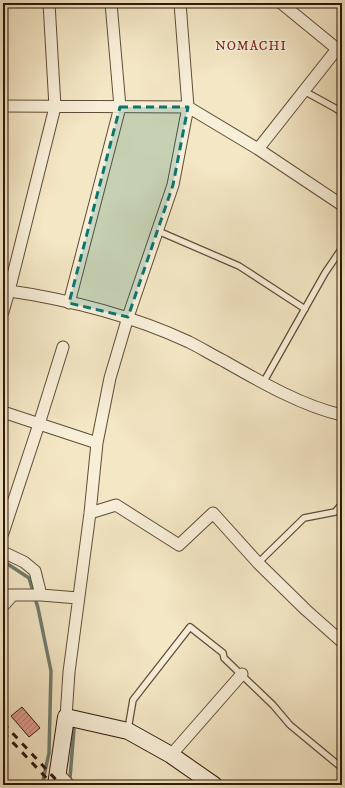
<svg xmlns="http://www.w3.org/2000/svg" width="345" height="788" font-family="'IM FELL DW Pica',serif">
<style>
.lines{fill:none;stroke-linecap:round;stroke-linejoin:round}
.stream{stroke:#707c70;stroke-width:3.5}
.building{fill:url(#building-hatch);stroke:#2f1808}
.service-casing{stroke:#604c37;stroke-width:8}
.minor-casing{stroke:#604c37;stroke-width:13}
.secondary-casing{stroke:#2f1808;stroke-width:18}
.service{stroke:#f8efd9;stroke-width:5.5}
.minor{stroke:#f8efd9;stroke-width:11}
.secondary{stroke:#f8efd9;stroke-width:16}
.rail{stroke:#2f1808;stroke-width:3;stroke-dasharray:7 7;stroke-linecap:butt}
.marked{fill:#0f766e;fill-opacity:0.2;stroke:#0f766e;stroke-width:3;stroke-dasharray:8 5;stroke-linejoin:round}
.labels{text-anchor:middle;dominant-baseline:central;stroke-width:3.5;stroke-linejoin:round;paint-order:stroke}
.neighbourhood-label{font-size:13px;letter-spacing:1px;fill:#7a1f14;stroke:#f8efd9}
</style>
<defs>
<pattern id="building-hatch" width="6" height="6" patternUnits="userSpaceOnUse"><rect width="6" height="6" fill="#df9d91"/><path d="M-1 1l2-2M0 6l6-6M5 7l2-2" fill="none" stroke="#b57f74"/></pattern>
</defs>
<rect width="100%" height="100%" fill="#f4e7c5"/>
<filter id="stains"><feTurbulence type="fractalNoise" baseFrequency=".005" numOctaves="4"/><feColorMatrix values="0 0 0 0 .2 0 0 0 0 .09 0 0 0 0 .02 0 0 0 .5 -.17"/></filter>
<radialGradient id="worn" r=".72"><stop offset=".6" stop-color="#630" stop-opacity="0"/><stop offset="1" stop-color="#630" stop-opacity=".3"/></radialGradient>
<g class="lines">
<path class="stream" d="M3,561L29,578L38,608L51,671L49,753L42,785
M70,778L74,729"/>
</g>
<path class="building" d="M22,707L40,728L29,737L11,716Z"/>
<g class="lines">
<defs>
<path id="service" d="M304,91L335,108L342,113
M158,231L239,266L305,309
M263,383L325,273L342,248
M258,563L304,518L335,512L342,504
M128,729L133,700L190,627L223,653L224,658L273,705L290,725L342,768"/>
<path id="minor" d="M281,3L342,53
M3,106L188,107L258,149L342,205
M258,149L337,49
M3,290C67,299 131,315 189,342C201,348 212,355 224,361C259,381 302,406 342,415
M69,303L120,107L111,3
M3,312L9,291L55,107L49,3
M3,412L97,443
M90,513L116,505L179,545L213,513L258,563L306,610L342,642
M3,533L39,424L63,347
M3,552L24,562L35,571L41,595
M3,595H41L78,598
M3,606L13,595
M66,717L69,672L90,513L97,443L110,378L128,317L173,185L188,107L180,3
M171,755L242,674
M58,773L69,785"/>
<path id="secondary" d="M56,785L66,717L128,731L171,755L214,785"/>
</defs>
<use href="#service" class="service-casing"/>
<use href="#minor" class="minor-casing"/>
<use href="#secondary" class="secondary-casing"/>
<use href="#service" class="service"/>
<use href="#minor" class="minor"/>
<use href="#secondary" class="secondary"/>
<path class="rail" d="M3,723L61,785
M3,732L53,785"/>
</g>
<path class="marked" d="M120,107H188L173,185L128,317L69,303Z"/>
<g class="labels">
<g class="neighbourhood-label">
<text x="251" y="46">NOMACHI</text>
</g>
</g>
<rect width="345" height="788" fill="none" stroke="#f4e7c5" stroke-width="16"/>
<rect x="4" y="4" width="337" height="780" fill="none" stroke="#2f1808" stroke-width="2"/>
<rect x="8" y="8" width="329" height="772" fill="none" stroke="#2f1808"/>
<rect width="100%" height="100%" filter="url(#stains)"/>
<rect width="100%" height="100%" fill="url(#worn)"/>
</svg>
